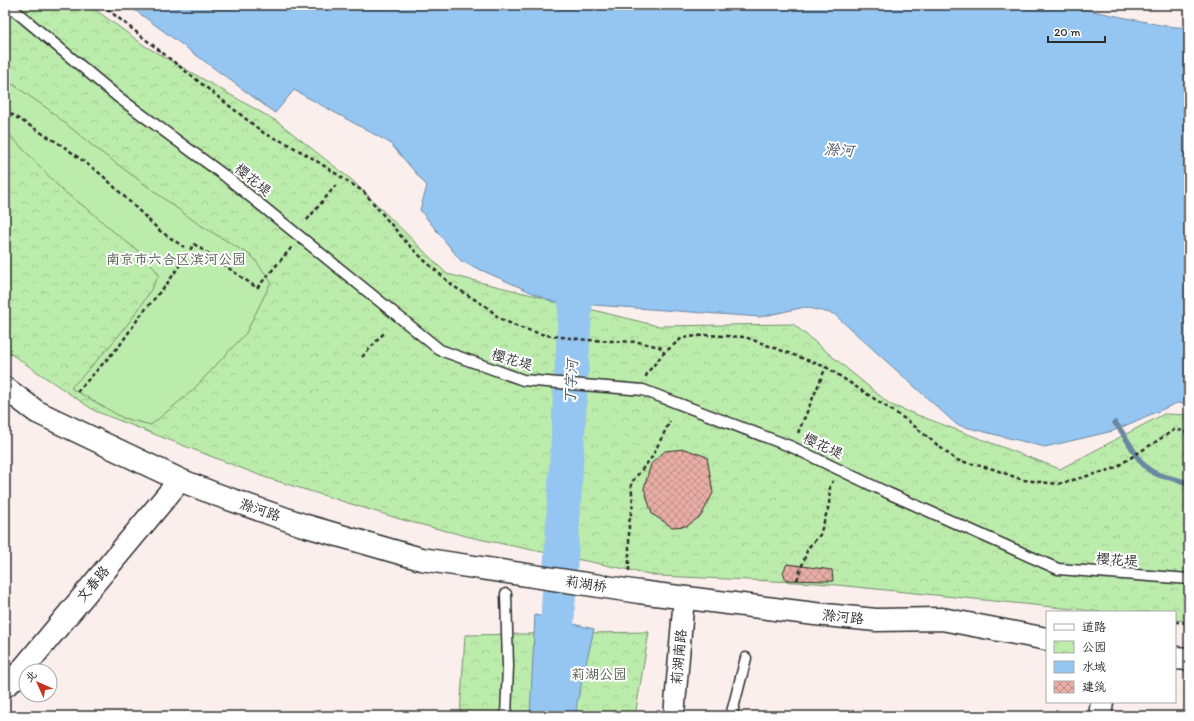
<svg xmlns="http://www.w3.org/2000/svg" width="1194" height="721" font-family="Itim,'LXGW WenKai TC',sans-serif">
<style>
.park{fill:url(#park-crowns);stroke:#748c6b}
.pitch{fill:#bcecab;stroke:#748c6b}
.water{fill:#95c6f1;stroke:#6b88a2}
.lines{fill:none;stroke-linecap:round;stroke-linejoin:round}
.stream{stroke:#6b88a2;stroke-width:5.5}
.river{stroke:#95c6f1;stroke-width:34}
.building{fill:url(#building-cross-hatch);stroke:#2b2b2b}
.service-casing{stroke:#2b2b2b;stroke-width:13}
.minor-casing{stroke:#2b2b2b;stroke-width:23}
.tertiary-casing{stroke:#2b2b2b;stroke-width:25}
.path{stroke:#2b2b2b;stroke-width:2.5;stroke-dasharray:4 3;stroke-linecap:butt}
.service{stroke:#fff;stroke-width:10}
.minor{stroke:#fff;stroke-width:20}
.tertiary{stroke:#fff;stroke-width:22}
.labels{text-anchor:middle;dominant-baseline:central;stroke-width:4;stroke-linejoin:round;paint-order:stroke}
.street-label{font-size:14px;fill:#2b2b2b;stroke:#fff}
.park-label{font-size:14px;fill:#4f5b4b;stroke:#fff}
.water-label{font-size:15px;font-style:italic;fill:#4b5a66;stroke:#fff}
</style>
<defs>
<pattern id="park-crowns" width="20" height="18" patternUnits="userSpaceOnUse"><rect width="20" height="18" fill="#bcecab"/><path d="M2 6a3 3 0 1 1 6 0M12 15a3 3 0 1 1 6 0" fill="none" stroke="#a2cb93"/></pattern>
<pattern id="building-cross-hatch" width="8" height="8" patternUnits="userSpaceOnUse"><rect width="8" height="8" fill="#e8aea5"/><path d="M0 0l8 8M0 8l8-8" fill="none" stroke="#bc8e87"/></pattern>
</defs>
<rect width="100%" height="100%" fill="#faefed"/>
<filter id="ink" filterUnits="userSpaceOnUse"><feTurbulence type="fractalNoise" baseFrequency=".025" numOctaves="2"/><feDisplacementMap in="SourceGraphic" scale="8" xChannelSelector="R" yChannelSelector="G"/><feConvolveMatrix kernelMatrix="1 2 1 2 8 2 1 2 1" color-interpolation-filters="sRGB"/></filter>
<g filter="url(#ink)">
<path class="park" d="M5,5H89L145,46L278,122L353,181L447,274L658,326L793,324L891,405L1060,469L1164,414L1189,415V621L1175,620V612H1102L817,583L659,576L474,538L403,520L264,477L95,411L5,350Z
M649,632L635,716H460L465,635Z"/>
<path class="pitch" d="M5,79L48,109L94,147L197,223L253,257L271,282L246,333L193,390L151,425L123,418L71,388C104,353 137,319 159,275L147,258L114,232L89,210L63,191L5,130Z"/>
<path class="water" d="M128,5H1064L1165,26L1189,28V404L1177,403L1113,431L1045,447L957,425L834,314L805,307L760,317L553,302L461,261L420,210L427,186L390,143L294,90L275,113Z
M535,615L594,629L577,703L576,716H530Z"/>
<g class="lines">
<path class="stream" d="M1115,423C1128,437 1136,461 1151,471C1162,479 1177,477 1189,484"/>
<path class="river" d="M552,716L578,257"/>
</g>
<path class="building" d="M685,449L707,457L713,493L701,516L687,526L672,527L652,514L644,488L651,464L665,451Z
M787,564L832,570L833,581L786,580L783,572Z"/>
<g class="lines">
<defs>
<path id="service" d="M8,5L118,97L225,176L440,350L523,380L643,390L792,447L888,493L1058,569L1189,579
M506,716L508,666L506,594
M731,716L746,658"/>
<path id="minor" d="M674,716L684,597"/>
<path id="tertiary" d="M5,388L37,412L180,480L215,494L303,525L421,559L639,592L815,614L876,620L942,619L1047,639
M1175,658L1189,659
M5,686L17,676L180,480
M1100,716L1102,702"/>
</defs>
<use href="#service" class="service-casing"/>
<use href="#minor" class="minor-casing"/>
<use href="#tertiary" class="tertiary-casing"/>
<path class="path" d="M102,5L265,134L286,143L312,158L364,192L405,241L425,261L453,286L487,307L499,318L518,327L545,335L587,340L638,342L660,347L664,353
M5,109L14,116L63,146L102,175L160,231L184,247
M307,220L336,185
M362,357L384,333
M646,377L647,373L664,353L682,338L705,335L745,337L826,367L908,421L956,460L993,469L1023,480L1058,484L1113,469L1174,430L1189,431
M77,392L120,345L140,316L169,281L194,244L257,288L292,247
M1185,431L1189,437
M798,433L826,367
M629,571V523L633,504L631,483L652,457L670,421
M797,580L808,548L820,535L829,505L830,486L833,481
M1175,622L1189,623"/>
<use href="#service" class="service"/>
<use href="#minor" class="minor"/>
<use href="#tertiary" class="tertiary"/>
</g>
</g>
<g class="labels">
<g class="street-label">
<text transform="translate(253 180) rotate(39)">樱花堤</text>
<text transform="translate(512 360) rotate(17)">樱花堤</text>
<text transform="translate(823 446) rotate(25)">樱花堤</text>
<text transform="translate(260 510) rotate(19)">滁河路</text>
<text transform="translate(1117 560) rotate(4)">樱花堤</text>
<text transform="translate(93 584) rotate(-50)">文春路</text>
<text transform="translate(586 584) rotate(8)">莉湖桥</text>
<text transform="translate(843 617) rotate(6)">滁河路</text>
<text transform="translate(679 657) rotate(-85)">莉湖南路</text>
</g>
<g class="park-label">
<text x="176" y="259">南京市六合区滨河公园</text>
<text x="599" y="674">莉湖公园</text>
</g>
<g class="water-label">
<text transform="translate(839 150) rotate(4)">滁河</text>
<text transform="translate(571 382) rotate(-87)">丁字河</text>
</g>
</g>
<rect width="1194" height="721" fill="none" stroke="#fff" stroke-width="20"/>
<rect x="10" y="10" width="1174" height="701" fill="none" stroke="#2b2b2b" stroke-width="1.5" filter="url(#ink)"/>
<rect x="1046" y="611" width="130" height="92" fill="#ffffff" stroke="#aaaaaa"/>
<rect x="1054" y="624" width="20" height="6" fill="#ffffff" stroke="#aaaaaa"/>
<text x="1082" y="631" font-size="12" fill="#2b2b2b">道路</text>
<rect x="1054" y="641" width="20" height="12" fill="url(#park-crowns)" stroke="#aaaaaa"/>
<text x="1082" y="651" font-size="12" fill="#2b2b2b">公园</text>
<rect x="1054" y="661" width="20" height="12" fill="#95c6f1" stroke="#aaaaaa"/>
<text x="1082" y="671" font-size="12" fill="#2b2b2b">水域</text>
<rect x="1054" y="681" width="20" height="12" fill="url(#building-cross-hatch)" stroke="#aaaaaa"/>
<text x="1082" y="691" font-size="12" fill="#2b2b2b">建筑</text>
<g transform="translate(38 683) rotate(315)"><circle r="19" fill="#ffffff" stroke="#aaaaaa"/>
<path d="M0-3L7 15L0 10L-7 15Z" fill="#c8321e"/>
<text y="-6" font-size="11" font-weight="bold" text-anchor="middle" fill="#2b2b2b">北</text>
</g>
<path d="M1048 36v6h57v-6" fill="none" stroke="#2b2b2b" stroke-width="2"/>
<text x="1054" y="36" font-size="12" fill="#2b2b2b" stroke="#ffffff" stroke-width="3" paint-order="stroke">20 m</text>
</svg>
